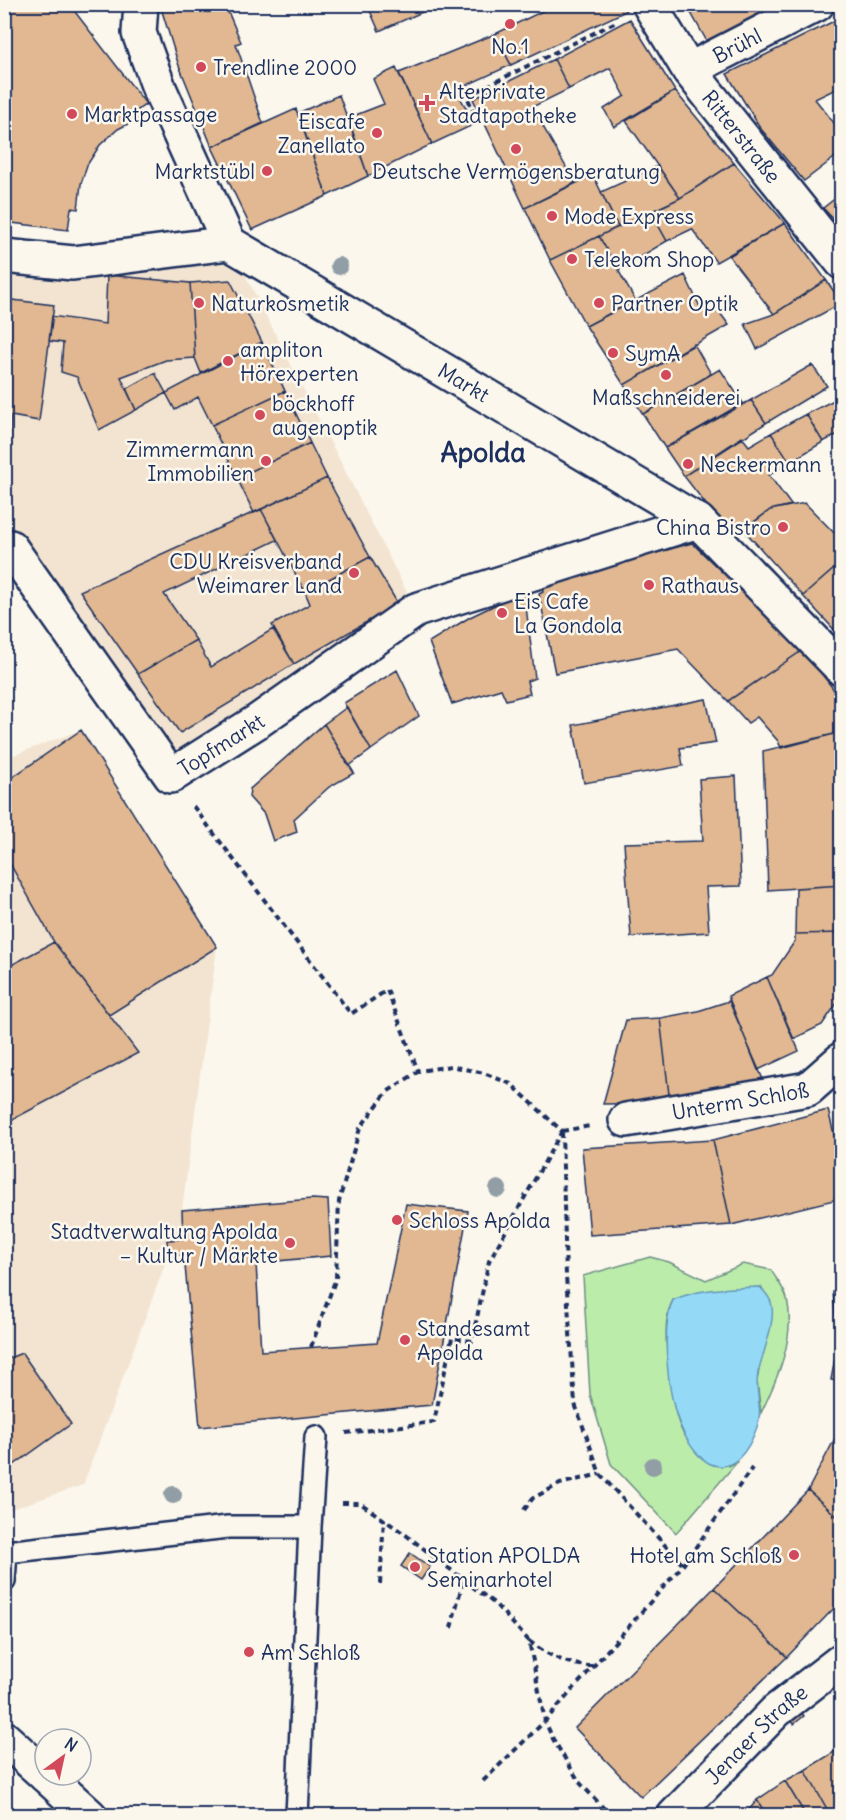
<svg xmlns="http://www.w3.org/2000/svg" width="846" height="1820" font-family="Delius,sans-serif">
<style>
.built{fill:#f3e4d1}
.green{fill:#bcecaa;stroke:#6c8e84;stroke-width:1.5}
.water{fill:#94daf6;stroke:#6496b9;stroke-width:1.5}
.building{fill:#e1b891;stroke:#1b2f5e;stroke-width:1.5}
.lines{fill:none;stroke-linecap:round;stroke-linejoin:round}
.lane-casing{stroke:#1b2f5e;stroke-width:26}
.street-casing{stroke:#1b2f5e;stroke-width:38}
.path{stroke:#1b2f5e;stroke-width:4;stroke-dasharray:6 4.5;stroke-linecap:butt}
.lane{stroke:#fbf7ec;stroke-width:21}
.street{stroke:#fbf7ec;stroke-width:33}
.tree{fill:#919ea6}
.poi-dot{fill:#d1495b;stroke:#fbf7ec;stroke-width:2}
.labels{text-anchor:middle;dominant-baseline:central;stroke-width:5;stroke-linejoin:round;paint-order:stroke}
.street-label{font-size:21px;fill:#1b2f5e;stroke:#fbf7ec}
.poi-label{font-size:21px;fill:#1b2f5e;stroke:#fbf7ec;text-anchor:start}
.district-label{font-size:27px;font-weight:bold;fill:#1b2f5e;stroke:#fbf7ec}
</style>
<rect width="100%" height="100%" fill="#fbf7ec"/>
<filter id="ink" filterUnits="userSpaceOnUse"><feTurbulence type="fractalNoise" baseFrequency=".0167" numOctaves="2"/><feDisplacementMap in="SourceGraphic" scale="12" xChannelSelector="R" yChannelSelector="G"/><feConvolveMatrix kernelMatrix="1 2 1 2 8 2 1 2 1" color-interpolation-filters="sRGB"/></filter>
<g filter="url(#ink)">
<path class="built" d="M229,243L416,610L171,776L5,548V256Z
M81,730L217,947L182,1210L183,1239L167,1240L168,1256L83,1485L5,1511L4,733L11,756Z"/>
<path class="green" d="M650,1257L669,1262L706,1280L743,1264L771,1270C776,1279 785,1289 787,1299C796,1337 777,1380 761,1413L757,1381L771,1303L761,1287L694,1293L673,1300C670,1306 667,1312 667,1318C664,1340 671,1421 686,1437C698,1448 715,1456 729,1466L738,1461L676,1533L611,1464L590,1394L583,1276Z"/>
<path class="water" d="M760,1287C764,1291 769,1297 771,1302C777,1320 762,1355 758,1373C754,1392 764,1409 757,1427C737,1483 701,1476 680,1425C668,1396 660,1329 673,1300C700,1288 731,1288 760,1287Z"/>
<path class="building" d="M4,4H69L146,104L138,110L142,117L118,129L100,145L87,165L81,184L78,209L71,208L68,230L4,222Z
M175,4H205L208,12L226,7L241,42L236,44L263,123L212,147L178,63L161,8Z
M367,4H436V6L379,31Z
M549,4H623L626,11L511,65L495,34L551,7Z
M686,4H776L709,45Z
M842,17V86L815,99L842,133V152L804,181L761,129L727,74Z
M630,19L675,91L614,127L604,109L625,96L610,68L569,89L554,59Z
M495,34L511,65L456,90L475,124L432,144L399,73Z
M554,59L569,89L532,107L575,183L525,208L473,99Z
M396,68L432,144L368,176L348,118L384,104L373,79Z
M675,91L734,163L680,198L626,121Z
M339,95L368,176L327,196L298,113Z
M296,109L327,196L252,230L212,147Z
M734,163L785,223L716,262L692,229L667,241L651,212L680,198Z
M658,166L680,198L618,227L601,192Z
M593,175L618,227L550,260L525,208Z
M842,193V228L823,208Z
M651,212L667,241L618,270L599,236Z
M785,223L826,280L774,314L729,256Z
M599,236L635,300L586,326L550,260Z
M107,275L190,283L195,358L166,360L121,377L136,410L99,430L77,377L61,372L63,343L49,341L52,316L105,324Z
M685,275L700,307L720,313L729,325L624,385L586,326Z
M230,280L262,342L201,373L195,358L190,283Z
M826,280L842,303L757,349L745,324L774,314Z
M4,299L54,305L39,421L11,416L8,475H4Z
M262,342L285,391L212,425L198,397L175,410L166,393Z
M694,344L711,374L643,414L624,385Z
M812,365L827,386L766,423L751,400Z
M720,369L743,403L665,448L643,414Z
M155,373L166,393L136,410L126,389Z
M285,391L310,443L237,478L212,425Z
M842,396V432L823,442L806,414Z
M751,400L766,423L684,476L665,448Z
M806,414L823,442L790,462L771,433Z
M771,433L790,462L769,475L791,505L770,510L732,538L684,476L742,437L749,446Z
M310,443L327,478L254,513L237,478Z
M327,478L370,557L305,592L261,509Z
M805,503L842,541V562L803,596L744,530L770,510Z
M261,509L277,540L164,594L196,640L138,674L80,591Z
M692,543L803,650L728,701L678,649L555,673L539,594L543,592L542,585Z
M370,557L398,604L294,664L272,625L310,604L305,592Z
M842,562V638L803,596Z
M524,591L535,678L527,681L530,694L506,700L501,689L452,704L429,642L470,617Z
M273,629L294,664L180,733L138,674L196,640L211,667Z
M803,650L842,700V732L781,748L778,741L757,717L748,723L728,701Z
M397,670L419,716L371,750L344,703Z
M706,699L716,743L680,748L683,766L584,783L573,725Z
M347,707L371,750L349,766L324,724Z
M324,724L354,773L329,787L294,819L297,832L273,841L264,814L249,797L250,789Z
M81,730L217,947L109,1015L54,942L4,853V783Z
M842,732V885L768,890L763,751Z
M736,776L741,886L706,887L709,932L631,937L624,843L703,841L699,779Z
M842,885V933L795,934L796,888Z
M842,933V996L822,1025L793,1039L767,977L772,975L795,941V934Z
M54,942L138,1053L4,1124V969Z
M767,977L799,1051L758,1070L728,996Z
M729,1001L765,1084L670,1103L660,1018L698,1011Z
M660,1018L670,1103L603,1104L626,1020Z
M828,1110L842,1166V1198L731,1225L713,1140Z
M713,1140L731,1225L590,1235L582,1148Z
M312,1199L328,1200L331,1256L256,1263L261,1351L377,1343L406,1204L468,1211L432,1405L200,1427L184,1255L168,1256L167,1240L183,1239L182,1210Z
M842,1290V1382L831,1380L838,1342L833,1292Z
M22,1353L71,1424L4,1472V1360Z
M842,1425V1521L808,1490Z
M808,1490L842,1521V1600L787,1657L714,1588Z
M410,1553L430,1567L421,1580L401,1566Z
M714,1588L787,1657L641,1797L575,1728Z
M796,1706L804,1716L794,1724L786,1714Z
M842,1747V1815L831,1816L805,1770Z
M805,1770L831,1816H806L785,1781Z
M785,1781L806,1816H767L757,1800Z
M757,1800L767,1816H744Z"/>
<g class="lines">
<defs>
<path id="lane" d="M4,1581L6,1552L228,1527H310
M297,1816L310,1527L316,1437"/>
<g id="street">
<path d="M141,4L139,33L159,88L229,243"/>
<path id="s1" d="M649,4L689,70L842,262"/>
<path id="s2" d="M689,70L817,4"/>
<path id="s3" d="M229,243L698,521L842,669"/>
<path d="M4,256L73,263L229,243"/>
<path id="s4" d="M4,548L10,547L171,776L258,721L416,610L698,521"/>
<path id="s5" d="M626,1120L808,1089L842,1059"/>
<path d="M4,1738L45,1775"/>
<path d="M45,1775L90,1816"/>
<path id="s6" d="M674,1816L776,1711L842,1660"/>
</g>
</defs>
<use href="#lane" class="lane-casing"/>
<use href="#street" class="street-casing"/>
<path class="path" d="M475,124L477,121L467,96L616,22
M193,806L351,1014L387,990L418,1071
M562,1131L590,1126
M562,1132L566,1276L575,1404L600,1474L683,1565
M311,1347L336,1278L339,1201L360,1128L387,1092L419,1071L451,1066L484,1073L511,1084L562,1131
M346,1433L434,1422L452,1338L472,1341L489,1261L562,1131
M342,1503H360L406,1535L495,1604L529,1641L545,1721L553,1739L580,1783L611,1816
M524,1510L533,1498L560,1484L600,1474
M380,1584L384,1519
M451,1628L463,1581
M529,1641C549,1656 569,1666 593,1666
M483,1781L545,1721L683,1565L752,1468
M4,1810L25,1809"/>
<use href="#lane" class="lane"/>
<use href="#street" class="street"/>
</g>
<g class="tree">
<circle cx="339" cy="266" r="9"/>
<circle cx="498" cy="1189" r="9"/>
<circle cx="653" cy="1466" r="9"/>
<circle cx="173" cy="1495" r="9"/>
</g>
</g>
<g class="poi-dot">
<circle cx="510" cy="24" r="6"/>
<circle cx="201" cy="67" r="6"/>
<path d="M424 94h6v6h6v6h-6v6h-6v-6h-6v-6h6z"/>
<circle cx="72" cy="114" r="6"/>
<circle cx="377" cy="133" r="6"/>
<circle cx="516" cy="149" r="6"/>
<circle cx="267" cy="171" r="6"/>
<circle cx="552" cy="216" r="6"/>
<circle cx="572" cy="259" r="6"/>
<circle cx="199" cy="303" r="6"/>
<circle cx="599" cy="303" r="6"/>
<circle cx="613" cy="353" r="6"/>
<circle cx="228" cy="361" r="6"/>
<circle cx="666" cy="375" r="6"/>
<circle cx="260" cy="415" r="6"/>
<circle cx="266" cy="461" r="6"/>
<circle cx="688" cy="464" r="6"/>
<circle cx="783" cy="527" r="6"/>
<circle cx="354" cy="573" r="6"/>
<circle cx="649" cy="585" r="6"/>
<circle cx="502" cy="613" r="6"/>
<circle cx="397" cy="1220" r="6"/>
<circle cx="290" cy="1243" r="6"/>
<circle cx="405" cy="1340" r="6"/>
<circle cx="794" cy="1555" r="6"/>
<circle cx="415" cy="1567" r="6"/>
<circle cx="249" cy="1652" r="6"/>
</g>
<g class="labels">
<g class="street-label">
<text stroke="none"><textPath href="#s2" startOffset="54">Brühl</textPath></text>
<text stroke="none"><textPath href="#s1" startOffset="162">Ritterstraße</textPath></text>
<text stroke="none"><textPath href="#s3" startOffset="273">Markt</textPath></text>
<text stroke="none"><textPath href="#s4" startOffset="345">Topfmarkt</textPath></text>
<text stroke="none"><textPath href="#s5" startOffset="116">Unterm Schloß</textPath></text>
<text stroke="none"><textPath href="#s6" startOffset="116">Jenaer Straße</textPath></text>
</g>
<g class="poi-label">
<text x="510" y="46" text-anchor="middle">No.1</text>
<text x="213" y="67">Trendline 2000</text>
<text x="439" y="91">Alte private<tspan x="439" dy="24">Stadtapotheke</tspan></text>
<text x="84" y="114">Marktpassage</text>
<text x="365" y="121" text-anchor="end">Eiscafe<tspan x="365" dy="24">Zanellato</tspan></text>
<text x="255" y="171" text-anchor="end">Marktstübl</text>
<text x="516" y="171" text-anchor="middle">Deutsche Vermögensberatung</text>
<text x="564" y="216">Mode Express</text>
<text x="584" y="259">Telekom Shop</text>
<text x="211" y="303">Naturkosmetik</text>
<text x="611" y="303">Partner Optik</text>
<text x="240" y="349">ampliton<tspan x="240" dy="24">Hörexperten</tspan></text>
<text x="625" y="353">SymA</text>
<text x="666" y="397" text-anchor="middle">Maßschneiderei</text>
<text x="272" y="403">böckhoff<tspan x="272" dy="24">augenoptik</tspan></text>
<text x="254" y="449" text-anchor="end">Zimmermann<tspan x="254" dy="24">Immobilien</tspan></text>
<text x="700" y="464">Neckermann</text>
<text x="771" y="527" text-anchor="end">China Bistro</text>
<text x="342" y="561" text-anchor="end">CDU Kreisverband<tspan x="342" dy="24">Weimarer Land</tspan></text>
<text x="661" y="585">Rathaus</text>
<text x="514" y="601">Eis Cafe<tspan x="514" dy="24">La Gondola</tspan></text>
<text x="409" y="1220">Schloss Apolda</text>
<text x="278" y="1231" text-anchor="end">Stadtverwaltung Apolda<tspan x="278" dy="24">– Kultur / Märkte</tspan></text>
<text x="417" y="1328">Standesamt<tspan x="417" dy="24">Apolda</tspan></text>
<text x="427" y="1555">Station APOLDA<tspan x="427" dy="24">Seminarhotel</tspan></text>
<text x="782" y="1555" text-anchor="end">Hotel am Schloß</text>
<text x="261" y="1652">Am Schloß</text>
</g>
<g class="district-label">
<text x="483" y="452">Apolda</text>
</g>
</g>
<rect width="846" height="1820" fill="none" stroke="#fbf7ec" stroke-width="24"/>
<rect x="12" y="12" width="822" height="1796" fill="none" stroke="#1b2f5e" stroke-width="2" filter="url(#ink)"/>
<g transform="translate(63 1757) rotate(33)"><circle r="28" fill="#fbf7ec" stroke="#a1a7b3" stroke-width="1.5"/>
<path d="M0-4.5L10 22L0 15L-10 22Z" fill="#d1495b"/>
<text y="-9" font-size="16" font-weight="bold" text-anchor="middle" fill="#1b2f5e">N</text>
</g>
</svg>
